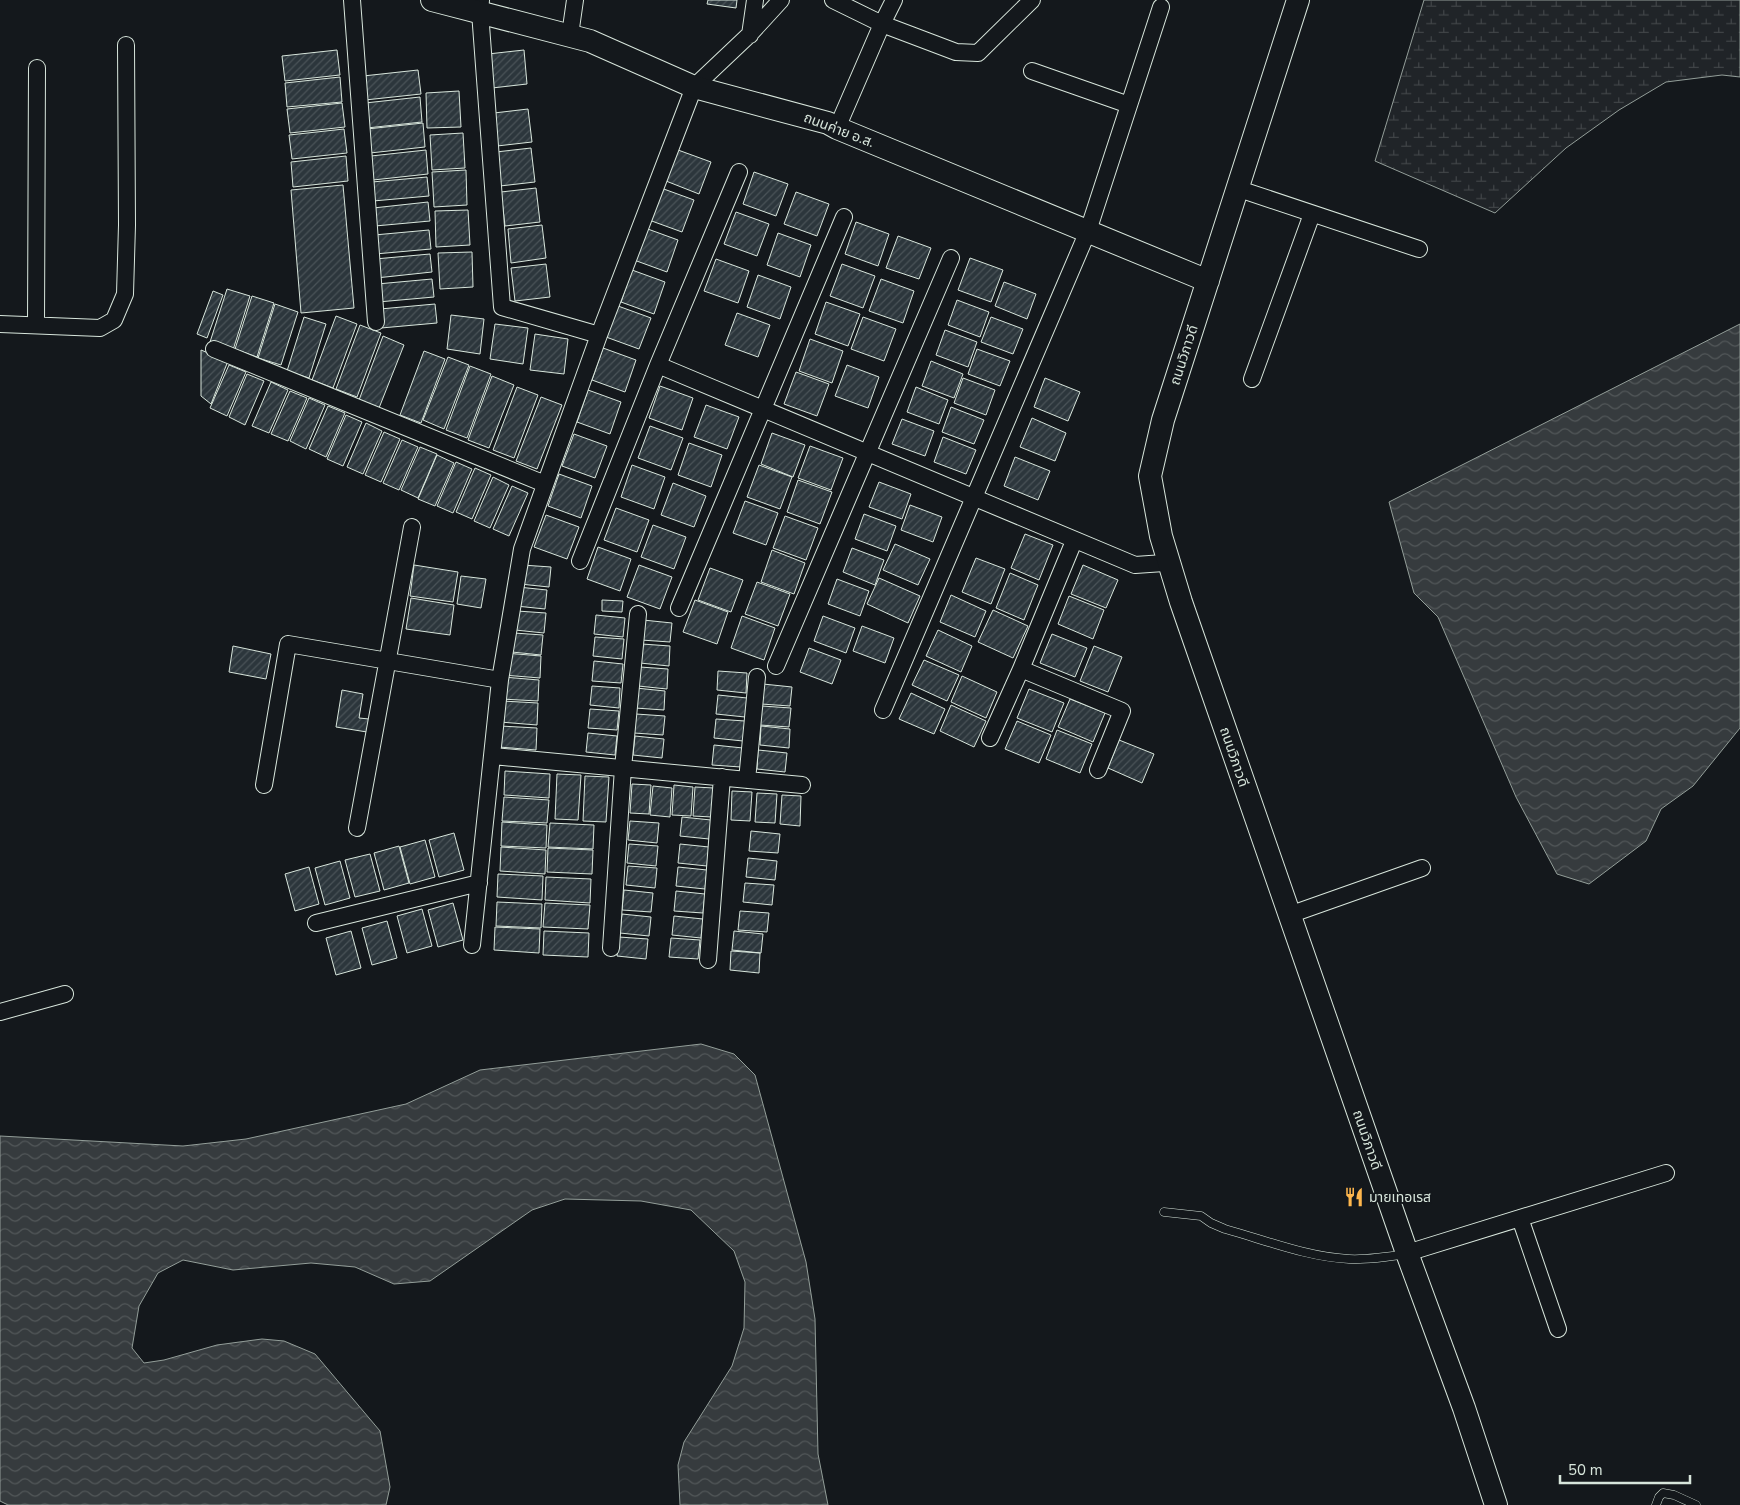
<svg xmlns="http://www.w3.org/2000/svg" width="1740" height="1505" font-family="'Nunito Sans','Noto Sans Thai',sans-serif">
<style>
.wetland{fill:url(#wetland-marsh);stroke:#939e99}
.water{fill:url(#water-waves);stroke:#939e99}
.building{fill:url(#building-hatch);stroke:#d8e6dc}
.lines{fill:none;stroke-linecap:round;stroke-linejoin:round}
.lane-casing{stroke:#d8e6dc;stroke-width:9}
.street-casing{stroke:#d8e6dc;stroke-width:18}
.secondary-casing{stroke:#d8e6dc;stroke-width:24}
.lane{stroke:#14181c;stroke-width:8}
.street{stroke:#14181c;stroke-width:16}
.secondary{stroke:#14181c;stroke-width:22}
.labels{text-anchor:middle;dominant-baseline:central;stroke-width:4;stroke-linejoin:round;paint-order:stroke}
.street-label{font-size:14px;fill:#d8e6dc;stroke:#14181c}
.poi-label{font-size:14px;fill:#d8e6dc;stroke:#14181c;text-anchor:start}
</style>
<defs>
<pattern id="wetland-marsh" width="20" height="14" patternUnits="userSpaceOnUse" patternTransform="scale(1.25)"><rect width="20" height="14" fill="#202428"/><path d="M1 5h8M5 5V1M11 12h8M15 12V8" fill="none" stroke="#404447"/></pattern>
<pattern id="water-waves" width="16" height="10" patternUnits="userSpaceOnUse" patternTransform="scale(1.25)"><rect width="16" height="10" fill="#363b3e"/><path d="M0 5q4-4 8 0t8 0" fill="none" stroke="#525759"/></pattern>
<pattern id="building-hatch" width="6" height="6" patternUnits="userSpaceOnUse" patternTransform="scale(1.25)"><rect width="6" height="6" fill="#2c363c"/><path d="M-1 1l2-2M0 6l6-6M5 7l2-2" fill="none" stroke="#4a5358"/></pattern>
</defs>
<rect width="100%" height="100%" fill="#14181c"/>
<path class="wetland" d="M1424,0H1740V77L1722,75L1666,82L1619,110L1566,148L1495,213L1375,161Z"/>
<path class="water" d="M1740,324V728L1693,786L1661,809L1646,841L1589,884L1557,874L1516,797L1438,617L1414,593L1389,502Z
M701,1044L734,1054L755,1075L806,1262L815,1319L818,1454L828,1505H680L678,1465L684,1442L732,1366L744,1328L745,1282L734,1251L691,1210L641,1201L565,1199L532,1210L430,1281L394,1284L355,1267L311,1263L233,1270L183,1260L158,1273L139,1306L132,1348L144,1363L164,1360L217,1345L262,1339L284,1341L315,1354L380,1431L390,1487L386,1505H8L0,1501V1136L183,1146L246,1139L406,1104L480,1070Z"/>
<path class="building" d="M708,0H737L736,8L707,4Z
M337,50L340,75L285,81L282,56Z
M524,50L527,84L492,88L488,54Z
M418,70L421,94L365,100L363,76Z
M340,77L342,102L287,107L285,83Z
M459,91L461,127L427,128L426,93Z
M420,97L422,122L367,128L365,103Z
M342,103L345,127L290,133L287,109Z
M528,109L532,142L497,146L494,113Z
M423,123L425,147L370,153L367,129Z
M344,129L347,153L292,159L289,135Z
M463,133L465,168L432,170L430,135Z
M531,148L535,182L500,186L496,152Z
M426,150L428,174L373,180L371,156Z
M678,150L711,162L699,194L666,181Z
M346,156L348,181L293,187L291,162Z
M466,170L467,205L434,207L432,172Z
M754,172L788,184L776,216L743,204Z
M427,177L429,196L373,201L372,182Z
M343,185L354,308L301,313L291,190Z
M536,188L540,222L505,226L501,192Z
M661,188L694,200L682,232L649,220Z
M796,192L829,204L817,236L784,224Z
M428,202L430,221L375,226L373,208Z
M468,210L470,245L436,247L435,211Z
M736,212L769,224L757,256L724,244Z
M856,222L889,234L878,266L845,254Z
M542,225L546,258L511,263L508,229Z
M645,228L678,240L667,272L634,260Z
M429,230L431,249L375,254L374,235Z
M778,233L811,245L800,277L767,265Z
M898,236L931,248L919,279L886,268Z
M472,252L473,287L440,289L438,253Z
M430,254L432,272L376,278L375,259Z
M970,258L1003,270L991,302L958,290Z
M716,259L749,271L738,303L704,291Z
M546,264L550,297L515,301L511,268Z
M842,264L875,276L863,308L830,296Z
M632,270L665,282L654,314L621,302Z
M758,275L791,287L780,319L747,307Z
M432,279L434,297L378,302L377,284Z
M881,279L914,291L903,323L869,311Z
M1004,282L1036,294L1027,319L995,306Z
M227,289L250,296L233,350L210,342Z
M213,291L223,295L207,338L197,334Z
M252,296L274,303L257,357L235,349Z
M957,300L989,312L980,337L948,325Z
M826,302L860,314L848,346L815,334Z
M275,304L298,312L281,365L258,358Z
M435,304L437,323L381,328L380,309Z
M618,306L651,318L639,349L606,337Z
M737,313L770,325L758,357L725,345Z
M451,315L484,319L480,354L447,349Z
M336,316L357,324L333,388L312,380Z
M304,317L326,324L309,378L287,371Z
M863,317L896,329L884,361L851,349Z
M991,317L1023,329L1013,354L981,342Z
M495,324L528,328L523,364L490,359Z
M360,325L381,333L357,397L336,389Z
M945,330L977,342L968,367L936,355Z
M535,334L568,339L564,374L530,370Z
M383,336L404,345L379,408L359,400Z
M810,339L843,351L832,383L799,371Z
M603,348L636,360L625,392L592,380Z
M977,349L1010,361L1000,386L968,374Z
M201,350L228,361L211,404L201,396Z
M424,351L445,359L421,423L400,415Z
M448,357L469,365L444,429L423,420Z
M931,361L963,374L954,398L922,386Z
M229,365L246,372L227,416L210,408Z
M847,365L879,377L868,408L835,396Z
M470,366L491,374L467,438L446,430Z
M796,372L829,384L817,416L784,404Z
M247,374L264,381L245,425L229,417Z
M492,376L514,385L489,448L468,440Z
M963,378L995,390L986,415L954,403Z
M1045,378L1080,392L1068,421L1034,407Z
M271,382L288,390L269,433L252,426Z
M660,386L693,398L682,430L649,418Z
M517,387L538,395L514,458L493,450Z
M916,387L948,400L939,424L907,412Z
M588,390L621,402L610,434L577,422Z
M290,391L307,398L288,441L271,434Z
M541,397L562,405L537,469L516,461Z
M309,398L325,405L306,449L290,441Z
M706,405L739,417L727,449L694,437Z
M328,406L345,413L326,457L309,449Z
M951,407L984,420L974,444L942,432Z
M346,415L362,422L343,466L327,459Z
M1032,418L1066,433L1055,461L1020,447Z
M902,419L934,431L925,456L892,444Z
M366,423L382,431L363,474L347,467Z
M650,426L683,438L671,470L638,458Z
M384,432L400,439L381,482L365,475Z
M772,433L805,445L793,477L761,464Z
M574,434L607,446L595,478L562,466Z
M943,437L976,450L966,474L934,462Z
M402,440L418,447L399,490L383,483Z
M689,443L722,455L711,487L678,475Z
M810,446L843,458L831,490L798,478Z
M420,447L437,454L418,498L401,490Z
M437,455L454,463L435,506L418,499Z
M1015,457L1050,471L1038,500L1004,486Z
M456,462L472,469L453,513L437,506Z
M632,465L665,477L654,509L621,497Z
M759,465L792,477L780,509L747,497Z
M475,468L491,475L472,519L456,512Z
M559,474L592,486L581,518L548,506Z
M493,477L509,485L490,528L474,521Z
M798,480L832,492L820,524L787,512Z
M879,482L911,494L902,519L869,507Z
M673,483L706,496L694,527L661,515Z
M512,486L528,493L509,536L493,529Z
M745,501L778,513L766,545L733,533Z
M910,505L942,517L933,542L901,530Z
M616,508L649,520L637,552L604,540Z
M864,514L896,526L887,551L855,539Z
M546,515L579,527L567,559L534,547Z
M785,516L818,528L806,560L773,548Z
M653,525L686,537L674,569L641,557Z
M1025,534L1053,545L1039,580L1011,568Z
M895,544L930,559L918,585L883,570Z
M598,547L631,559L620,591L587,579Z
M852,548L884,560L875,585L843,572Z
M772,550L805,563L794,594L761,582Z
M976,558L1005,569L991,604L962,592Z
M414,565L458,572L453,602L410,596Z
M522,565L551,567L549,587L520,584Z
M639,565L672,577L660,609L627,597Z
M1083,565L1118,580L1106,608L1071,594Z
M710,568L743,580L731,612L698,600Z
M1010,573L1038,585L1024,620L996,608Z
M461,576L486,579L481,608L457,604Z
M879,578L920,596L908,623L867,604Z
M837,579L869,591L860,616L828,604Z
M757,582L790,594L778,626L745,614Z
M518,587L547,590L545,609L516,606Z
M951,595L986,611L975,637L940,622Z
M1069,596L1104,610L1093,639L1058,624Z
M411,598L454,605L450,635L406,629Z
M602,600L623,601L622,612L602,611Z
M695,600L728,612L717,644L683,632Z
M993,610L1028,626L1013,658L978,642Z
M517,611L546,613L544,633L515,630Z
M596,615L625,618L623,637L594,634Z
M742,616L775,628L764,660L731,648Z
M823,616L855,628L846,653L814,641Z
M643,620L672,623L670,642L641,640Z
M862,626L894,638L885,663L853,651Z
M938,630L972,646L961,672L926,656Z
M514,633L543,635L541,655L512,652Z
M1052,634L1087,648L1075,677L1040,663Z
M595,637L624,639L622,659L593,656Z
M642,644L670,646L669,666L640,663Z
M233,646L271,654L266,679L229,672Z
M1094,646L1122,657L1108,692L1080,681Z
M809,648L841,660L832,684L800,672Z
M505,653L541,656L540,678L503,675Z
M924,660L959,675L947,701L912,685Z
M594,661L623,664L621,683L592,681Z
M640,667L668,669L667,689L638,686Z
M718,671L747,673L746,693L717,690Z
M962,676L997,692L986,718L951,702Z
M503,677L539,680L538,701L501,699Z
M763,684L792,687L790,706L761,704Z
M592,686L620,688L619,708L590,705Z
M636,688L665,691L664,710L635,708Z
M1029,689L1064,703L1052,732L1017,718Z
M342,690L363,694L359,718L369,719L367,732L336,727Z
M911,693L945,709L934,734L899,719Z
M718,695L747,698L745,717L716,714Z
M1070,699L1105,713L1093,742L1058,727Z
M502,701L538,703L537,725L500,722Z
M951,705L986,721L974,747L940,731Z
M762,706L791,708L789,727L760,725Z
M590,709L619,711L617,730L588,728Z
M636,714L665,716L663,735L634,733Z
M716,719L745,721L743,741L714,738Z
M1017,721L1051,735L1039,763L1005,749Z
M500,726L537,728L536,750L499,747Z
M761,726L790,729L789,748L760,745Z
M1057,730L1092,744L1080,773L1046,759Z
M588,733L617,736L615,755L586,752Z
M635,736L664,739L662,758L633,755Z
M1119,740L1154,754L1142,783L1108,768Z
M714,745L743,748L741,767L712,765Z
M758,750L787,753L785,772L757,769Z
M505,771L550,774L549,798L504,795Z
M557,774L581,775L578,820L555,819Z
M585,776L609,777L606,822L583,821Z
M632,784L651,785L649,814L630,813Z
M674,785L693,787L691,816L672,815Z
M653,786L672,788L670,817L650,815Z
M695,787L714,788L712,817L693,816Z
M732,791L752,792L750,821L731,820Z
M757,793L777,794L775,823L755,822Z
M782,795L801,796L800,826L780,824Z
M504,797L549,800L547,823L502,821Z
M682,817L711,820L709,839L680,836Z
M630,821L659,823L657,843L628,840Z
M502,822L547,825L546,848L501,846Z
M550,823L594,825L593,849L548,847Z
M751,831L780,834L778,853L749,851Z
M454,833L464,870L439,877L429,840Z
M425,840L435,877L410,884L400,847Z
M629,844L658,846L656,866L627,863Z
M680,844L709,847L707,866L678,863Z
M399,846L409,883L384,890L374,853Z
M501,847L546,850L545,874L500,871Z
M548,848L593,850L592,874L547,872Z
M370,854L380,891L355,897L345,860Z
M748,858L777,861L775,880L746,877Z
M340,861L350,898L325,905L315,868Z
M628,866L657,868L655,888L626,885Z
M309,867L319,904L295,911L285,874Z
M678,867L707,870L705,889L676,886Z
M498,874L543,876L542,900L497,897Z
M546,877L591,879L590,903L545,900Z
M745,883L774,885L772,905L743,902Z
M624,890L653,893L651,912L622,910Z
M676,891L705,894L703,913L674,911Z
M497,902L542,904L541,928L496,926Z
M453,903L463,940L438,947L428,910Z
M545,903L590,905L588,929L543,927Z
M422,909L432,946L407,953L397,916Z
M740,911L769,913L767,932L738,930Z
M622,914L651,917L649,936L620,933Z
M674,916L703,919L701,938L672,935Z
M387,921L397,958L372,965L362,928Z
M495,927L540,929L539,953L494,950Z
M351,931L361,968L336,975L326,938Z
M544,931L589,933L588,957L543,955Z
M734,931L763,934L761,953L732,950Z
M619,937L648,939L646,959L617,956Z
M671,938L700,940L698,959L669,957Z
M731,951L760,953L759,973L730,970Z"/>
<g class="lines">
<defs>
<path id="lane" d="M1164,1212L1201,1216L1211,1223L1225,1229C1265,1240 1307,1257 1349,1259C1368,1260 1387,1257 1406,1254
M1656,1505L1659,1497L1663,1493L1674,1495L1696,1505"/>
<path id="street" d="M352,0L376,322
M481,0L480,12L502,307L599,335
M833,0L882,24L956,52L978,53L1032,0
M570,35L575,0
M750,35L755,0
M1032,71L1129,105
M837,128L882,24L894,0
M1236,188L1419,249
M0,324L100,328L114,320L125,294L127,225L126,45
M36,325L37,68
M214,349L545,484
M658,365L1135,565L1164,563L1169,561
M1252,379L1312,214
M580,561L658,365L739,172
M679,608L844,217
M776,666L951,258
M1021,669L1122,711L1098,770
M883,710L1088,231L1161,7
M990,738L1021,669L1074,541
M493,756L802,785
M747,780L757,677
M264,785L288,644L500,680
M357,828L412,527
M1289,915L1422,868
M316,923L479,883
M472,945L500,680L522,549L599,335L694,87L749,35L781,0
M611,948L623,768L638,614
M708,960L722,777
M0,1012L65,994
M1520,1218L1558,1329
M1407,1253L1666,1173"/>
<path id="secondary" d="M432,0L590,41L694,87L828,123L837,128L1208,281
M1298,0L1163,420L1150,476L1161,536L1181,602L1407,1253L1464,1408L1496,1505"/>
</defs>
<use href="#lane" class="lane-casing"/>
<use href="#street" class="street-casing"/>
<use href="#secondary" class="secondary-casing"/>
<use href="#lane" class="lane"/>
<use href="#street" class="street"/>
<use href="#secondary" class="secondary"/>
</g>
<defs>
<symbol id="restaurant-bare" viewBox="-9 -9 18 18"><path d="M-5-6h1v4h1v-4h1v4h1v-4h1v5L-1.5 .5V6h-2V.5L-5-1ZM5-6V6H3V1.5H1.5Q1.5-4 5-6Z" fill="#ffb74d" stroke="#14181c" stroke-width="2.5" paint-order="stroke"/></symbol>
</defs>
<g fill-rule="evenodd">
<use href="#restaurant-bare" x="1340" y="1183" width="28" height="28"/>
</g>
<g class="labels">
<g class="street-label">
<text transform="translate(839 130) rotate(21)">ถนนค่าย อ.ส.</text>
<text transform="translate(1184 355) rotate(-72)">ถนนวิภาวดี</text>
<text transform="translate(1234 757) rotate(71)">ถนนวิภาวดี</text>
<text transform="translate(1367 1140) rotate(71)">ถนนวิภาวดี</text>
</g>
<g class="poi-label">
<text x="1369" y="1197">มายเทอเรส</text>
</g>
</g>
<path d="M1560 1475v8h130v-8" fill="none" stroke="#d8e6dc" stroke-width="2.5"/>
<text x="1568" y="1475" font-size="15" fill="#d8e6dc" stroke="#14181c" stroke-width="4" paint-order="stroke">50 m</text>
</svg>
